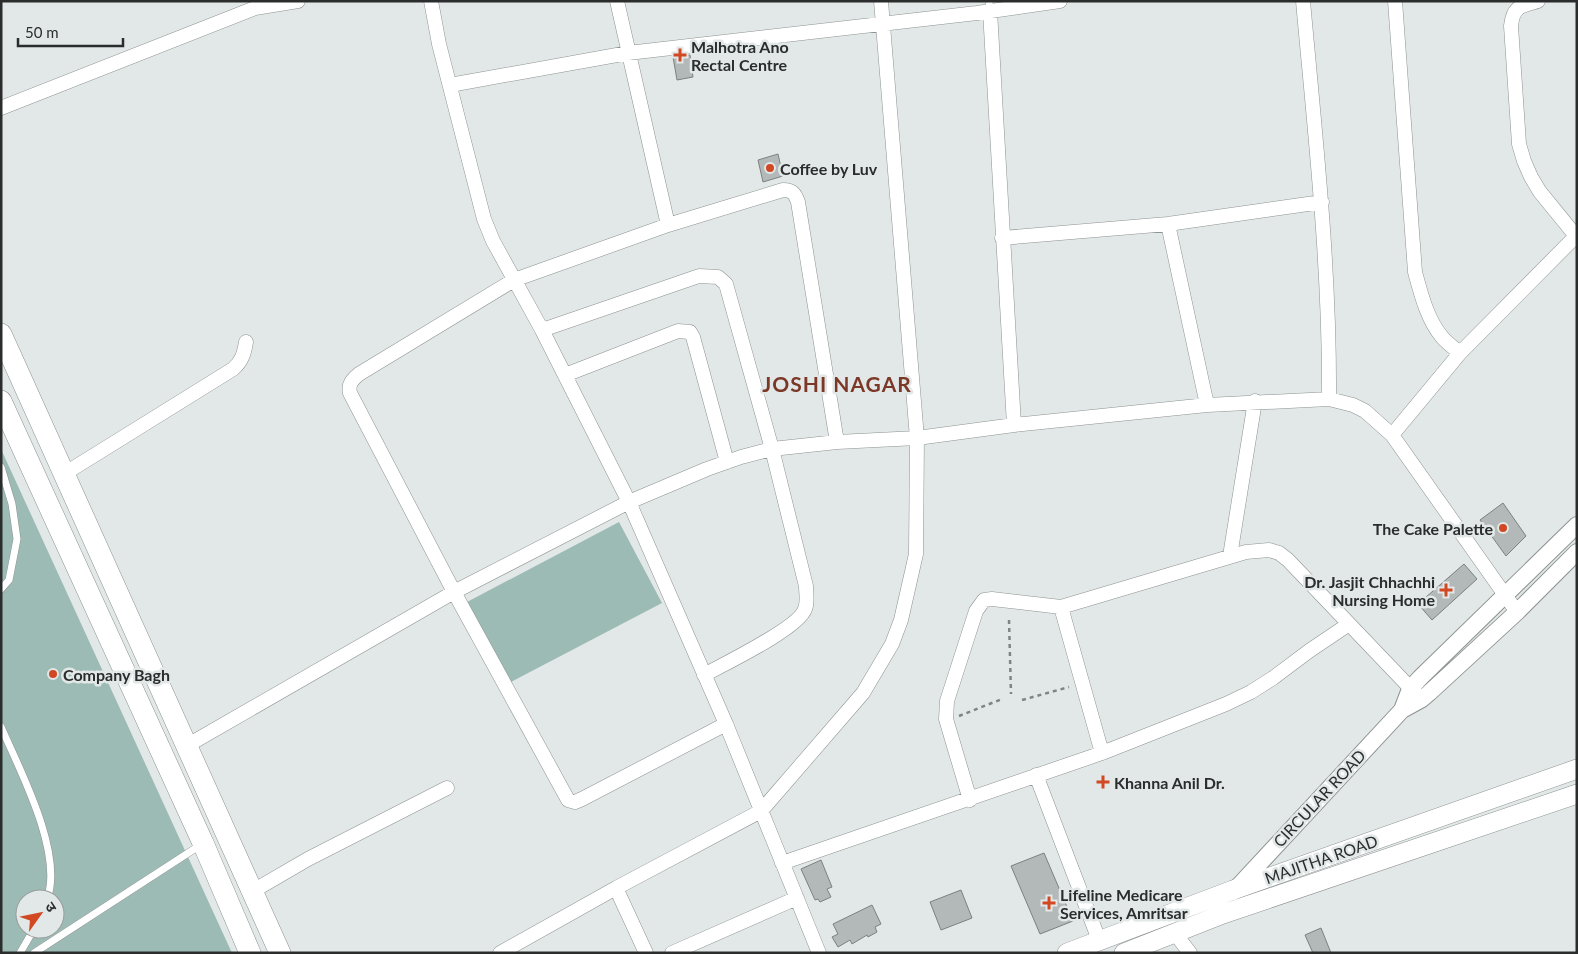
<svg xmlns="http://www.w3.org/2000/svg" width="1578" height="954" font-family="Lato,'Noto Sans Devanagari',sans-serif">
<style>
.green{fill:#9dbbb5;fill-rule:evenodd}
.building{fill:#b3b9b8;stroke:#7b8180}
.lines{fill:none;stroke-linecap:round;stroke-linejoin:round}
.service-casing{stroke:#8d9391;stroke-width:8}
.minor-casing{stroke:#8d9391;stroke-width:15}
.tertiary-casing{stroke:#8d9391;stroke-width:18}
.secondary-casing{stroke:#8d9391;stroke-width:20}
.primary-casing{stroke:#8d9391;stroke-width:22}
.path{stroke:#808483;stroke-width:2.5;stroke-dasharray:4 4;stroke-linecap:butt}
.service{stroke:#fff;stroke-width:7}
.minor{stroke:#fff;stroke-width:14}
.tertiary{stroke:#fff;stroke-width:16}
.secondary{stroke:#fff;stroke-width:19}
.primary{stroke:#fff;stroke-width:21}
.poi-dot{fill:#d14823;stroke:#e2e8e7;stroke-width:2}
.labels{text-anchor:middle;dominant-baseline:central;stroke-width:5;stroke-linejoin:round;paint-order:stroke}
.poi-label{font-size:16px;font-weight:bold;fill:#2a2d2c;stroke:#e2e8e7;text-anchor:start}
.street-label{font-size:16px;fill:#2a2d2c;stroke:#e2e8e7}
.district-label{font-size:21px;font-weight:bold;letter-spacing:1px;fill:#7c3826;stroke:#e2e8e7}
</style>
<rect width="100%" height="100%" fill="#e2e8e7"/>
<path class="green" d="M1,449L232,953H1ZM25,899H55V929H25Z
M619,522L662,603L509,683L467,602Z"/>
<path class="building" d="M690,55L693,77L677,80L673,57Z
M778,154L783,176L763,182L758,160Z
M1503,503L1526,536L1506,556L1480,520Z
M1464,564L1477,579L1432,620L1418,604Z
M1044,853L1073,921L1040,934L1011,866Z
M821,860L832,887L827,889L831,897L820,902L818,899L815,900L801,869Z
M961,890L972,918L941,930L930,902Z
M872,905L881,924L875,927L877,932L868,937L867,935L852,944L850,940L838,947L832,937L838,934L833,924Z
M1321,928L1331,953H1313L1305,935Z"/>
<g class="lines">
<defs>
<path id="service" d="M989,1L990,11
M1,467L12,504L17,539L9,580L1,589
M1,727C20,770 64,854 47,899
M20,953L34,929
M34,953L202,844"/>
<path id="minor" d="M431,1L439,44L484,219L493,241L542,330L629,502L726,724L819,953
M617,1L668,225L514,280L359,374C352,380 348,384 350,393L454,592L568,800L575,802L582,799L726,724
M1303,1C1315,134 1330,266 1329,399
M1395,1L1415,272C1421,294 1427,319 1442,337C1447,343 1454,348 1460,353
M1538,1C1521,6 1513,6 1511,26L1519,144L1524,161L1531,177L1540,192L1576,236
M990,11L1014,425
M450,85L628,53L977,13L1060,1
M1,108L255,8L298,1
M1168,224L1207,405
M668,225L783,190C793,190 795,194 798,202L837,442
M1002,238L1168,224L1322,202
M542,330L699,276L718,277L726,284L772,449L806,586C806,593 808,602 805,609C799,628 724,664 704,675
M565,375L678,331L690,332L693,337L727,462
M1392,435L1460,353L1577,235
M64,474L233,369C242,361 244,354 246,342
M1230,556L1255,401
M1061,607L1102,753
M188,745L454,592L629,502L707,469L741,457L772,449L837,442L917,438L1014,425L1207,405L1329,399L1353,405L1365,411L1392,435L1517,612
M1036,775L1099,940
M970,800L946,719L947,701L976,611L984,600L992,599L1061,607L1246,552L1269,550L1279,553L1288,560L1417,695
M782,863L1102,753L1226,704L1251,692L1273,678L1309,651L1349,624
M616,888L646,953
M253,891L308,859L447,788
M1174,932L1190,953
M500,953L616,888L761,811L863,693L892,644L901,620L916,554L917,438L881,1
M672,953L797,898"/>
<path id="tertiary" d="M1402,710L1410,689L1420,678L1577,525
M1233,892L1402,710L1422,699L1429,693L1517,612L1577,552"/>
<path id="secondary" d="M1067,953L1233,890L1577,769
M1124,953L1223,914L1577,794"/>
<path id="primary" d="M1,334L280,953
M1,401L203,843L250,953"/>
</defs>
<use href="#service" class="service-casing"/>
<use href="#minor" class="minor-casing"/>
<use href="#tertiary" class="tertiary-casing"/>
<use href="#secondary" class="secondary-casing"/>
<use href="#primary" class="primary-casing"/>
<path class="path" d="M1009,620L1011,694
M1022,700L1069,687
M959,716L1002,699"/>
<use href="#service" class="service"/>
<use href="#minor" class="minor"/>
<use href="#tertiary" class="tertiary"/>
<use href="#secondary" class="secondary"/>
<use href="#primary" class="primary"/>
</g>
<g class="poi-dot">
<path d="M677.5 47.5h5v5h5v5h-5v5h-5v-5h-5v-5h5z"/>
<circle cx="770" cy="168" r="5"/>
<circle cx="1503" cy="528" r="5"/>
<path d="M1443.5 582.5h5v5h5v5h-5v5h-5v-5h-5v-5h5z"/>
<circle cx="53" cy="674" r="5"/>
<path d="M1100.5 774.5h5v5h5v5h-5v5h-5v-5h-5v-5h5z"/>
<path d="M1046.5 895.5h5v5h5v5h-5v5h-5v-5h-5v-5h5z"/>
</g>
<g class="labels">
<g class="poi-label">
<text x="691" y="46">Malhotra Ano<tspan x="691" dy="18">Rectal Centre</tspan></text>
<text x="780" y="168">Coffee by Luv</text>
<text x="1493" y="528" text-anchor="end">The Cake Palette</text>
<text x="1435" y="581" text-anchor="end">Dr. Jasjit Chhachhi<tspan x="1435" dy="18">Nursing Home</tspan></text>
<text x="63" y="674">Company Bagh</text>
<text x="1114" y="782">Khanna Anil Dr.</text>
<text x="1060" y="894">Lifeline Medicare<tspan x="1060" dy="18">Services, Amritsar</tspan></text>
</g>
<g class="street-label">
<text transform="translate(1319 798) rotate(-47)">CIRCULAR ROAD</text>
<text transform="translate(1321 859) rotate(-19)">MAJITHA ROAD</text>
</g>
<g class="district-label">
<text x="837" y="383">JOSHI NAGAR</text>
</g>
</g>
<rect width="1578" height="954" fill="none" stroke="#2a2d2c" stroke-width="5"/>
<g transform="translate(40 914) rotate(57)"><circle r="24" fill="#e2e8e7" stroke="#989d9c"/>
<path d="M0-4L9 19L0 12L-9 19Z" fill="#d14823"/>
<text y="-8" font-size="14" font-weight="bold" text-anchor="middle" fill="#2a2d2c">उ</text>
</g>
<path d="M18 38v8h105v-8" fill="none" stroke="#2a2d2c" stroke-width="2.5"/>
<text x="25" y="38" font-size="15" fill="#2a2d2c" stroke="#e2e8e7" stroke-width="4" paint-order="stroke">50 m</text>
</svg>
